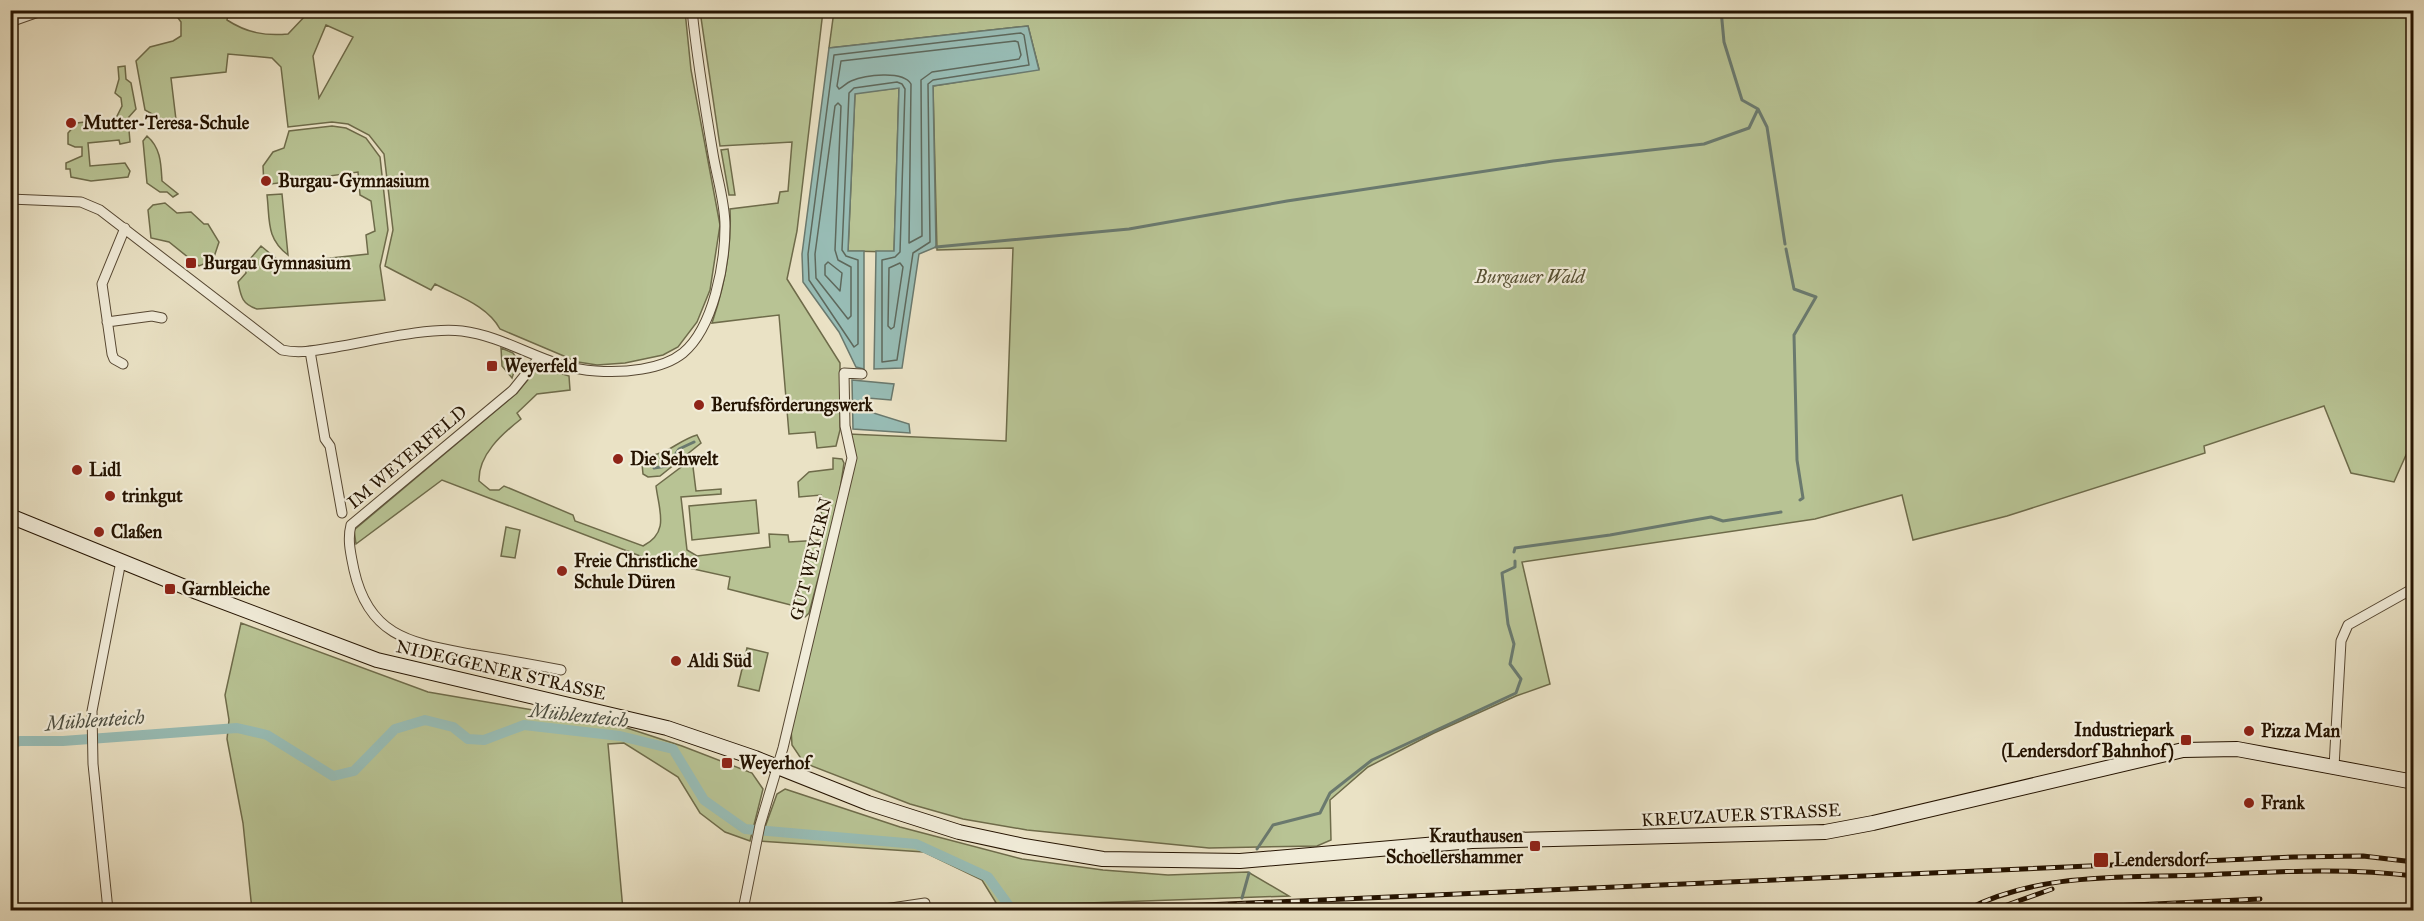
<svg xmlns="http://www.w3.org/2000/svg" width="2424" height="921" font-family="'IM FELL Great Primer',serif">
<style>
.green{fill:#b8c394;stroke:#6e6b4a;stroke-width:1.5;fill-rule:evenodd}
.water{fill:#98bdb6;stroke:#6a796e;stroke-width:1.5}
.lines{fill:none;stroke-linecap:round;stroke-linejoin:round}
.shore{stroke:#5e685c;stroke-width:1.5}
.stream{stroke:#6a796e;stroke-width:3}
.canal{stroke:#98bdb6;stroke-width:10}
.street-casing{stroke:#564732;stroke-width:11}
.secondary-casing{stroke:#241301;stroke-width:16}
.street{stroke:#f1ecd9;stroke-width:9}
.secondary{stroke:#f1ecd9;stroke-width:14}
.rail-casing{stroke:#241301;stroke-width:5}
.rail{stroke:#f1ecd9;stroke-width:3;stroke-dasharray:9;stroke-linecap:butt}
.poi-dot{fill:#8f2418;stroke:#f1ecd9;stroke-width:2}
.labels{text-anchor:middle;dominant-baseline:central;stroke-width:4.5;stroke-linejoin:round;paint-order:stroke}
.poi-label{font-size:18px;font-weight:bold;fill:#241301;stroke:#f1ecd9;text-anchor:start}
.park-label{font-size:18px;font-style:italic;fill:#585134;stroke:#f1ecd9}
.street-label{font-size:18px;fill:#241301;stroke:#f1ecd9}
.water-label{font-size:20px;font-style:italic;fill:#4d4e40;stroke:#f1ecd9}
</style>
<rect width="100%" height="100%" fill="#eae2c5"/>
<filter id="stains"><feTurbulence type="fractalNoise" baseFrequency=".00333" numOctaves="4"/><feColorMatrix values="0 0 0 0 .2 0 0 0 0 .09 0 0 0 0 .02 0 0 0 .5 -.17"/></filter>
<radialGradient id="worn" r=".72"><stop offset=".6" stop-color="#630" stop-opacity="0"/><stop offset="1" stop-color="#630" stop-opacity=".3"/></radialGradient>
<path class="green" d="M173,11H229L227,20C247,33 265,36 288,34L306,15L297,11H685L691,70L720,225L710,290L697,322L678,347L663,355L625,363L597,365L578,362L500,329C487,305 457,296 435,284L431,290L385,266L393,230L384,154L369,135L348,124L332,122L288,127L281,67L272,58L228,54L226,72L171,78L177,128L145,110L136,61L150,47L173,41L181,36V22ZM326,25L353,37L319,98L313,56Z
M700,11H823L797,231L787,279L840,363V430L836,446L817,448L815,432L789,434L779,315L712,323C725,285 732,249 730,209L778,203L780,192L788,191L792,142L720,146Z
M834,11H2413L2414,437L2394,482L2351,473L2324,406L2204,446L2205,453L2007,516L1913,540L1902,495L1815,519L1522,562L1550,684L1516,696L1434,733L1368,767L1330,800L1331,840L1317,846L1209,848L1027,830L963,819L910,804L804,763L792,745L791,728L855,462L849,434L1006,441L1013,248L937,250L933,86L1039,69L1028,26L829,48Z
M125,66L126,79L131,83L136,109L128,118L130,142L120,144L119,140L88,143L90,166L125,163L130,171L128,177L91,181L71,177L70,169H66V163L82,156V147H75L68,144V133L77,123L116,118L122,106L121,98L115,93L119,79L118,67Z
M899,88L894,252L848,251L855,93Z
M332,126L346,128L366,138L380,157L388,230L380,266L385,300L257,309C242,304 241,297 238,282L246,273L245,265L261,246L290,270L295,269L294,262L368,254L366,235L375,231L371,201L360,195L358,172L264,185L263,166L273,152L284,148L289,131Z
M147,136C161,148 161,164 162,181L178,194L173,197L167,192H160L147,183L143,141Z
M728,149L735,195H729L721,150Z
M282,194L288,255C266,238 270,221 267,195Z
M165,203L177,213L191,212L204,224H208L219,242L213,260L199,266L169,242L151,238L148,210L153,205Z
M501,348L513,353L518,360L512,378L502,366Z
M547,369L569,376L570,390L537,394L517,413L521,419C502,434 478,455 479,481L490,490H499L504,486L573,515L575,521L643,546C670,532 659,511 656,486L692,459L696,491L721,489V494L681,497L687,550L697,556L770,547L769,534L788,535L789,542L822,540L821,495L799,497L798,482L809,472L833,469V458L842,459L844,463L838,503L809,613L805,617L801,616L799,607L728,589L730,577L648,559L442,480L356,544L354,530L517,393L535,371Z
M697,435L701,443L660,476L648,477L643,474L642,464L647,456C669,454 677,441 697,435Z
M756,500L759,533L692,540L689,506Z
M506,527L520,530L515,558L501,556Z
M241,623L428,692L615,724L682,746L752,773L763,789L750,841L725,832L700,813L678,777L624,743L608,744L623,910H252L243,823L227,739L229,720L225,695Z
M747,648L768,653L759,691L738,686Z
M785,789L900,827L1022,859L1103,870L1168,875L1248,872L1289,896L998,906L982,880L924,852L760,841L777,794Z
M1242,907L1326,908L1327,910H1194Z"/>
<path class="water" d="M1028,26L1039,70L933,86L936,247L919,254L902,368L874,369L876,251H894L899,88L855,94L848,251H864V369L856,367L839,332L803,282L802,254L829,48Z
M852,380L894,384L891,400L868,398L867,411L909,424L910,433L853,429Z"/>
<g class="lines">
<path class="shore" d="M1021,33L1024,35L1029,65L933,80L928,84L930,242L913,253L897,360L882,362V260L895,257L900,252L905,89L902,84L897,82L854,88L849,93L842,250L846,256L858,260V344L854,347L809,280L808,254L834,55Z
M1015,41L1018,42L1021,55L1019,59L932,72L921,80L922,236L909,243L911,84C903,70 865,75 851,81C846,83 843,87 839,89L837,86L841,61Z
M838,103L841,106L835,250L838,260L851,267V316L848,319L816,278L815,254L835,106Z
M828,262L842,273L840,291L825,275V265Z
M900,263L903,267L894,327L891,329L888,326L889,268Z"/>
<path class="stream" d="M1721,10L1724,42L1742,100L1758,109L1767,127L1785,244
M936,247L1129,229L1287,201L1553,161L1704,144L1749,128L1758,109
M1786,249L1794,289L1816,297L1794,335L1797,460L1803,498L1800,500
M654,468L667,466L679,449L694,442
M1514,552L1515,548L1610,535L1711,517L1723,521L1781,512
M1257,849L1273,825L1320,813L1330,793L1372,760L1516,693L1521,679L1510,664L1514,644L1508,624L1502,573L1515,567V561
M1242,898L1249,873"/>
<path class="canal" d="M10,744L20,741H63L237,728L267,735L333,776L354,771L395,729L425,720L453,727L468,739L484,740L524,725L620,736L673,749L704,800L745,829L916,844L988,877L1012,910"/>
<defs>
<path id="street" d="M10,22L44,10
M10,199L81,202L100,210L282,350C300,354 318,350 336,347C372,341 427,327 462,331C510,337 547,369 596,371C623,373 662,370 683,353C714,327 725,263 725,226C725,202 717,178 713,154C705,107 697,59 692,10
M107,322L152,316L162,318
M310,351L325,439L330,446L342,513
M538,359L513,390L351,525C347,540 351,555 354,570C369,638 413,643 470,654C501,659 531,664 561,670
M123,364L114,359L112,354L102,284L125,228
M2334,767L2341,641L2348,625L2414,588
M108,910L93,764L92,711L121,561
M743,910L760,825L783,748L852,458L845,426L844,373L862,374
M878,910L925,903"/>
<path id="secondary" d="M10,516L197,592L377,660L667,728L755,758L868,803L959,832L1024,846L1103,859L1240,861L1472,841L1825,832L1873,823L2183,750L2237,749L2414,782"/>
</defs>
<use href="#street" class="street-casing"/>
<use href="#secondary" class="secondary-casing"/>
<use href="#street" class="street"/>
<use href="#secondary" class="secondary"/>
<defs>
<path id="rail" d="M2113,906L2260,899
M1093,910L2294,857L2363,856L2414,862
M1966,910C2039,872 2123,878 2203,875C2273,872 2344,867 2414,876
M1993,910L2052,889"/>
</defs>
<use href="#rail" class="rail-casing"/>
<use href="#rail" class="rail"/>
</g>
<g class="poi-dot">
<circle cx="71" cy="123" r="6"/>
<circle cx="266" cy="181" r="6"/>
<rect x="185" y="257" width="12" height="12" rx="3"/>
<rect x="486" y="360" width="12" height="12" rx="3"/>
<circle cx="699" cy="405" r="6"/>
<circle cx="618" cy="459" r="6"/>
<circle cx="77" cy="470" r="6"/>
<circle cx="110" cy="496" r="6"/>
<circle cx="99" cy="532" r="6"/>
<circle cx="562" cy="571" r="6"/>
<rect x="164" y="583" width="12" height="12" rx="3"/>
<circle cx="676" cy="661" r="6"/>
<circle cx="2249" cy="731" r="6"/>
<rect x="2180" y="734" width="12" height="12" rx="3"/>
<rect x="721" y="757" width="12" height="12" rx="3"/>
<circle cx="2249" cy="803" r="6"/>
<rect x="1529" y="840" width="12" height="12" rx="3"/>
<rect x="2093" y="852" width="16" height="16" rx="3"/>
</g>
<g class="labels">
<g class="poi-label">
<text x="83" y="123">Mutter-Teresa-Schule</text>
<text x="278" y="181">Burgau-Gymnasium</text>
<text x="203" y="263">Burgau Gymnasium</text>
<text x="504" y="366">Weyerfeld</text>
<text x="711" y="405">Berufsförderungswerk</text>
<text x="630" y="459">Die Sehwelt</text>
<text x="89" y="470">Lidl</text>
<text x="122" y="496">trinkgut</text>
<text x="111" y="532">Claßen</text>
<text x="574" y="561">Freie Christliche<tspan x="574" dy="21">Schule Düren</tspan></text>
<text x="182" y="589">Garnbleiche</text>
<text x="688" y="661">Aldi Süd</text>
<text x="2174" y="730" text-anchor="end">Industriepark<tspan x="2174" dy="21">(Lendersdorf Bahnhof)</tspan></text>
<text x="2261" y="731">Pizza Man</text>
<text x="739" y="763">Weyerhof</text>
<text x="2261" y="803">Frank</text>
<text x="1523" y="836" text-anchor="end">Krauthausen<tspan x="1523" dy="21">Schoellershammer</tspan></text>
<text x="2114" y="860">Lendersdorf</text>
</g>
<g class="park-label">
<text x="1530" y="277">Burgauer Wald</text>
</g>
<g class="street-label">
<text transform="translate(407 457) rotate(-40)">IM WEYERFELD</text>
<text transform="translate(811 559) rotate(-76)">GUT WEYERN</text>
<text transform="translate(501 670) rotate(13)">NIDEGGENER STRASSE</text>
<text transform="translate(1741 815) rotate(-3)">KREUZAUER STRASSE</text>
</g>
<g class="water-label">
<text transform="translate(579 715) rotate(6)">Mühlenteich</text>
<text transform="translate(95 720) rotate(-4)">Mühlenteich</text>
</g>
</g>
<rect width="2424" height="921" fill="none" stroke="#eae2c5" stroke-width="36"/>
<rect x="12" y="12" width="2400" height="897" fill="none" stroke="#241301" stroke-width="3"/>
<rect x="18" y="18" width="2388" height="885" fill="none" stroke="#241301" stroke-width="1.5"/>
<rect width="100%" height="100%" filter="url(#stains)"/>
<rect width="100%" height="100%" fill="url(#worn)"/>
</svg>
